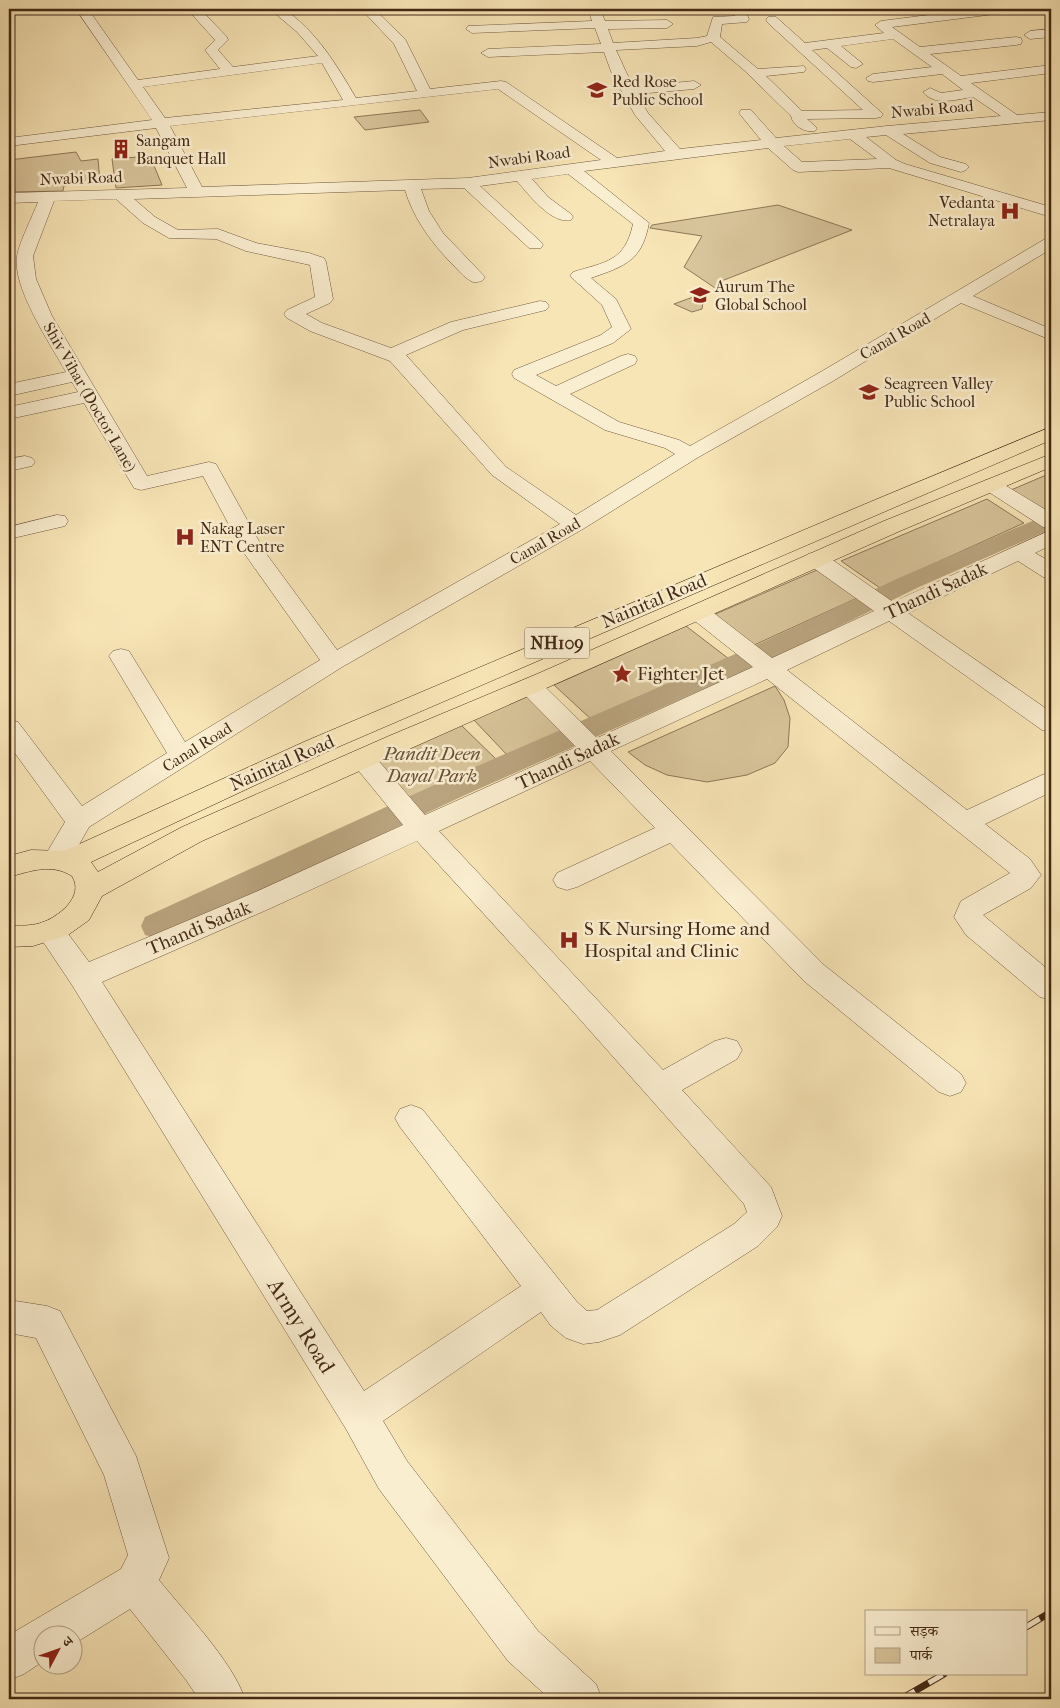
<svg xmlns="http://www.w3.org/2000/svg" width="1060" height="1708" font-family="'IM FELL French Canon','Noto Serif Devanagari',serif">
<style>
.green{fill:#d9c59b;stroke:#8e7758}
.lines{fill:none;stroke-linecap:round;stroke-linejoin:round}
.canal{fill:#baa580;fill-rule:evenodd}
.minor-casing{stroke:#70583e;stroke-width:1}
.highway-casing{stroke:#432916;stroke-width:1}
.minor{fill:#faeed0;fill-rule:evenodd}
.highway{fill:#f8e5b6;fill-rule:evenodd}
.rail-casing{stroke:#432916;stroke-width:7}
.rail{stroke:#faeed0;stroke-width:5;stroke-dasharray:16;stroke-linecap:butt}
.labels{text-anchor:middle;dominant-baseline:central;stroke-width:5;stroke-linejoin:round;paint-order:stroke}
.far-poi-label{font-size:16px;fill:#432916;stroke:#faeed0;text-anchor:start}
.far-street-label{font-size:16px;fill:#432916;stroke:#faeed0}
.shield{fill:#faeed0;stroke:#7a644e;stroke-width:1}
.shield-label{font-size:18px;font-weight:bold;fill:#432916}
.street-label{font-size:19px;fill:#432916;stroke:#faeed0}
.poi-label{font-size:19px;fill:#432916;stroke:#faeed0;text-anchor:start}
.park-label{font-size:19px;font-style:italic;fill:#685037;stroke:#faeed0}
.near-street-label{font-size:22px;fill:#432916;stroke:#faeed0}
</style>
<rect width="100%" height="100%" fill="#f8e5b6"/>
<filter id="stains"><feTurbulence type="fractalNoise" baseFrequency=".004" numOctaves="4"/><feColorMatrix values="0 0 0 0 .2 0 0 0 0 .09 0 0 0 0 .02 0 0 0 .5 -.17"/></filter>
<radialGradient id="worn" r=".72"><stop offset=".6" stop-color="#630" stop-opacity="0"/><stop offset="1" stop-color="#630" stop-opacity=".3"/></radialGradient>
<path class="green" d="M420,110L429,122L365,130L354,117Z
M76,152L81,161L98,159L100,182L64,186L63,191L9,192V160Z
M150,156L162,185L116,188L112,159Z
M778,205L852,230L719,282L728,290L721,292L684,267L702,236L650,228L652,225Z
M693,297L703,302L702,309L692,312L674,304Z
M1051,473V509L1047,511L1011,490Z
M987,499L1024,523L880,588L841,561Z
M817,570L857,598L752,646L711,616Z
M686,626L729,659L593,721L554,685Z
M775,686L784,700L790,718L788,747L775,763L747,775L707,782L667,775L645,765L628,752Z
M528,694L565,731L508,756L472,718Z
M461,725L499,762L412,801L375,762Z"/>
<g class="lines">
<path class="canal" d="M1051,513V529L919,587L785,653L465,795L169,935L157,938L145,935L141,926L145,917L443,781L765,641L901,577Z"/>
<defs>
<path id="minor" d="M76,9H88L138,80L220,69L205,50L215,40L187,9H200L227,37L228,40L218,50L233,67L318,56L297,32L270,9H284C317,32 336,64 356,98L417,91L394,44L361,9H374L405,39L430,89L501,81L506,82L617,158L665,151L635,115L612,74L604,52L488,57L481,53L488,49L601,44L595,28L472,33L466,29L468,26L592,21L588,9H600L605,21L667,20L673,24L667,28L608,29L613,43L697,38L707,36L713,17L735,16L734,12L736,9H744L749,19L747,22L722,24L720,37L758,69L804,66L806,69L804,72L766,76L802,111L863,110L768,23L766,20L768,17H776L805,43L884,33L875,25L881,21L976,9H992L993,11L991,14L987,15L892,27L920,47L1016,37L1021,38L1022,41L1021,44L1016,45L930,54L961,76L1051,65V73L971,83L1017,115L1051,112V120L903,134L940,157L966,164L969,167L966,170L961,172L930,163L886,135L866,137L896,160L905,164L1051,207V217L889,168L798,172L793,170L768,148L584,171L649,223C642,261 625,266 591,278L616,299L631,329L613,343L536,375L556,386L621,356L628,354L635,356L637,360L635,364L570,394L619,422L679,440L690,446L819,373L1045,239L1051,237V249L973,296L1051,329V340L961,303L833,381L697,458L583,529L342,667L89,827L67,866L57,869L47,866L43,859L65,822L9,745V720L18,722L82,806L167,753L109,656L113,651L121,649L129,651L185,742L320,660L244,553L203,476L141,490L134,488L84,403L9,419V407L78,392L72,382L9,396V384L66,372C51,345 12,288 17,256C19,243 33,215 38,202L9,203V193L187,188L156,128L9,146V138L152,120ZM893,39L932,67L873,74L866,78L868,81L873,82L942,74L963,90L941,93L930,88L923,92C935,107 957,99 973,97L1001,116L887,126L776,138L751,110H741L739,113L761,140L680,149L648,113L637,94L694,89L701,85L694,81L633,87L616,50L697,46L711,42L745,71L791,116C793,126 805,133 815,131L817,128L807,119L876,118L881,117L883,114L812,50L827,48L851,67L856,68L863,64L841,46ZM322,63L343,100L165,118L143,87ZM498,89L601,160L468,178L202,187L170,126ZM850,139L877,159L802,162L784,146ZM568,174L633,224C625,262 605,262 573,272L570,276L602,305L612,327L601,335L514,370L512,374L514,378L605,430L665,448L675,454L576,515L506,467L406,355L463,330L546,310L549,306L546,302L540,301L451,322L391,348L322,323L306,314L330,303L333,299L326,262L324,258L309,253L256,243L218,229L178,230L155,217L134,199L405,190C414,220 434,246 456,268C460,272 465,278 471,281C474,283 478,282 482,281L485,277L443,233L429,211L421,189L464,188L529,248H541L543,245L541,242L480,186L517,181C528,194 552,225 571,220L573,217L571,214L548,197L532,179ZM116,199L143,223L169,238L216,239L246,251L310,265L315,297L287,310L284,314L287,318L310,331L390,361L492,475L560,524L337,650L265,552L216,464L209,462L147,476L52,316L36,279L33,256L54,201Z
M1051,29V37L1030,39L1024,35L1030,31Z
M25,456L32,458L35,462L32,466L9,471V459Z
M991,479L998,481L1051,513V528L1043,527L984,489L981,485L984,481Z
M57,515L65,516L68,521L65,526L9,539V527Z
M1051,530V545L1035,553L1051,562V579L1043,577L1018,561L908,613L1051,712V732L1042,730L889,621L787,670L967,810L1042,775L1051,772V792L985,824L1030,859L1041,875L1031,888L983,915L1051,972V1000L1040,997L966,935L954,917L961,901L1010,873L767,679L611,751L824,965L961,1074L966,1083L961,1092L950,1096L939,1092L804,981L670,843L577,887L567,890L557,887L553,880L557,873L655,828L590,761L439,831L663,1070L715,1041L726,1038L737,1041L742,1050L737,1059L682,1090L771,1187L782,1216L777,1227L758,1246L620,1335L599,1342L583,1344L566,1338L551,1326L541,1312L383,1421L407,1461L538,1631L596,1684L602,1699H550L508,1661L379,1489L346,1429L72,985L36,931L40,923L50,920L60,923L89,962L251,894L403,825L353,764L349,758L353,752L362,749L371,752L425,815L576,747L521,691L518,686L521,681L530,678L539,681L597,738L753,667L690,617L686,612L690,607L698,605L706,607L772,658L874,611L808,564L805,559L808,554L816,552L824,554L893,602ZM417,841L568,1006L744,1204L747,1212L734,1224L597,1310L587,1311L577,1302L422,1109L411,1105L400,1109L395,1118L400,1127L521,1286L364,1391L102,982L271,908Z
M9,1300L47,1306L60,1311L136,1456L169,1558L159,1580C186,1614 231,1659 245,1699H199L186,1680L130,1609L72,1645V1636H42V1662L24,1674L9,1680V1635L121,1569L128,1555L104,1475L36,1338L9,1333Z"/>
<path id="highway" d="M1051,427V440L324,753L91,862L98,872L182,827L389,736L537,674L884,521L1051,454V467L900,531L202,841L102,896L89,920L68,935L33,946L9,947V925C19,926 30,926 41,923C58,917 85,897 72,876C51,863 31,871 9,877V856L31,850L64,851L306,741L870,502Z"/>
</defs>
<use href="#minor" class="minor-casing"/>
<use href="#highway" class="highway-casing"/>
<use href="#minor" class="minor"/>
<use href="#highway" class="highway"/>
<defs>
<path id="rail" d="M1026,1627L1051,1612
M901,1699L944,1674"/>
</defs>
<use href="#rail" class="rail-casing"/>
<use href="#rail" class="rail"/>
</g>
<defs>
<symbol id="school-bare" viewBox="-9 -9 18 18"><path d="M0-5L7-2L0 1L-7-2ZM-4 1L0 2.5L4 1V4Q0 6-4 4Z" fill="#8f2418" stroke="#faeed0" stroke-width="2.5" paint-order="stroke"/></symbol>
<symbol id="building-bare" viewBox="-9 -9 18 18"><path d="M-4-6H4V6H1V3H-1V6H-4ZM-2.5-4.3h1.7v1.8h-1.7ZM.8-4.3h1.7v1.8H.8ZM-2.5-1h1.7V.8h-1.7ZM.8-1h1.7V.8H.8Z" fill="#8f2418" stroke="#faeed0" stroke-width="2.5" paint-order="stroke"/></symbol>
<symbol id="hospital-bare" viewBox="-9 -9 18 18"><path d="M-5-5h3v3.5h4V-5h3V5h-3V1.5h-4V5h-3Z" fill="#8f2418" stroke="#faeed0" stroke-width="2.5" paint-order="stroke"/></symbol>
<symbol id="sight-bare" viewBox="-9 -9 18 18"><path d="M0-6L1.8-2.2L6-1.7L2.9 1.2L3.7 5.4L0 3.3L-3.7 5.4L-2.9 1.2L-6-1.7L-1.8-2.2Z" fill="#8f2418" stroke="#faeed0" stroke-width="2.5" paint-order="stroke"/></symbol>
</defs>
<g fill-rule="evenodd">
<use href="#school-bare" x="583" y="76" width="28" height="28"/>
<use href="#building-bare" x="107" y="135" width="28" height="28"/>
<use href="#hospital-bare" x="996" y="197" width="28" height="28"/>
<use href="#school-bare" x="686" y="281" width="28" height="28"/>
<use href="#school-bare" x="855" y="378" width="28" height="28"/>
<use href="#hospital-bare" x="171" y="523" width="28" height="28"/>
<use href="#sight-bare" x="608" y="660" width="28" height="28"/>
<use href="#hospital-bare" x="555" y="926" width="28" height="28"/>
</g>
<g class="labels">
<g class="far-poi-label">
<text x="612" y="81">Red Rose<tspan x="612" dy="18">Public School</tspan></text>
<text x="136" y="140">Sangam<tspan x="136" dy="18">Banquet Hall</tspan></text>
<text x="995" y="202" text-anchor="end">Vedanta<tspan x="995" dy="18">Netralaya</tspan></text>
<text x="715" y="286">Aurum The<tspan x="715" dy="18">Global School</tspan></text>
<text x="884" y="383">Seagreen Valley<tspan x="884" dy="18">Public School</tspan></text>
<text x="200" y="528">Nakag Laser<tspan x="200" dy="18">ENT Centre</tspan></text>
</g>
<g class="far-street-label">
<text transform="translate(932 109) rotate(-5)">Nwabi Road</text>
<text transform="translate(529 157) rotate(-8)">Nwabi Road</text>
<text transform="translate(81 178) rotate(-2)">Nwabi Road</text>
<text transform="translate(895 336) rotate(-30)">Canal Road</text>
<text transform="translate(90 397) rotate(60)">Shiv Vihar (Doctor Lane)</text>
<text transform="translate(545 541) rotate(-30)">Canal Road</text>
<text transform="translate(197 747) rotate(-32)">Canal Road</text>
</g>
<rect class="shield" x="524.5" y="627.5" width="65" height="31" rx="4"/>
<g class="shield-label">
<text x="557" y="643">NH109</text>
</g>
<g class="street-label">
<text transform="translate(936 591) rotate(-25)">Thandi Sadak</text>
<text transform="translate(654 601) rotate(-23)">Nainital Road</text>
<text transform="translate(568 761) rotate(-25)">Thandi Sadak</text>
<text transform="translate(282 763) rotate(-24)">Nainital Road</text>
<text transform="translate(199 928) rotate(-23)">Thandi Sadak</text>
</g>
<g class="poi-label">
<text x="637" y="674">Fighter Jet</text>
<text x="584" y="929">S K Nursing Home and<tspan x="584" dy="22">Hospital and Clinic</tspan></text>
</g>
<g class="park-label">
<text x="432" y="754">Pandit Deen<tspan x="432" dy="22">Dayal Park</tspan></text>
</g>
<g class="near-street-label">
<text transform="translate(301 1326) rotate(58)">Army Road</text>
</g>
</g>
<rect width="1060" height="1708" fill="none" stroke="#f8e5b6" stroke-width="30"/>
<rect x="10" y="10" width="1040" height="1688" fill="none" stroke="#432916" stroke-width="2.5"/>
<rect x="15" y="15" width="1030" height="1678" fill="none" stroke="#432916"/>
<rect x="865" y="1610" width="162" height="65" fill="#faeed0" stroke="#b19f86"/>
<rect x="875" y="1627" width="25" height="8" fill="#faeed0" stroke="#b19f86"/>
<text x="910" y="1636" font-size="15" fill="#432916">सड़क</text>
<rect x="875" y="1648" width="25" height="15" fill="#d9c59b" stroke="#b19f86"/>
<text x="910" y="1660" font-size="15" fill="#432916">पार्क</text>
<g transform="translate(58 1650) rotate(49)"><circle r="24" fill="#faeed0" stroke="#b19f86"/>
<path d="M0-4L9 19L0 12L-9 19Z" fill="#8f2418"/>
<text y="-8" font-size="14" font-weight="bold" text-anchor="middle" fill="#432916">उ</text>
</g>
<rect width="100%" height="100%" filter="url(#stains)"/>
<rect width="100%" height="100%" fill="url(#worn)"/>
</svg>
